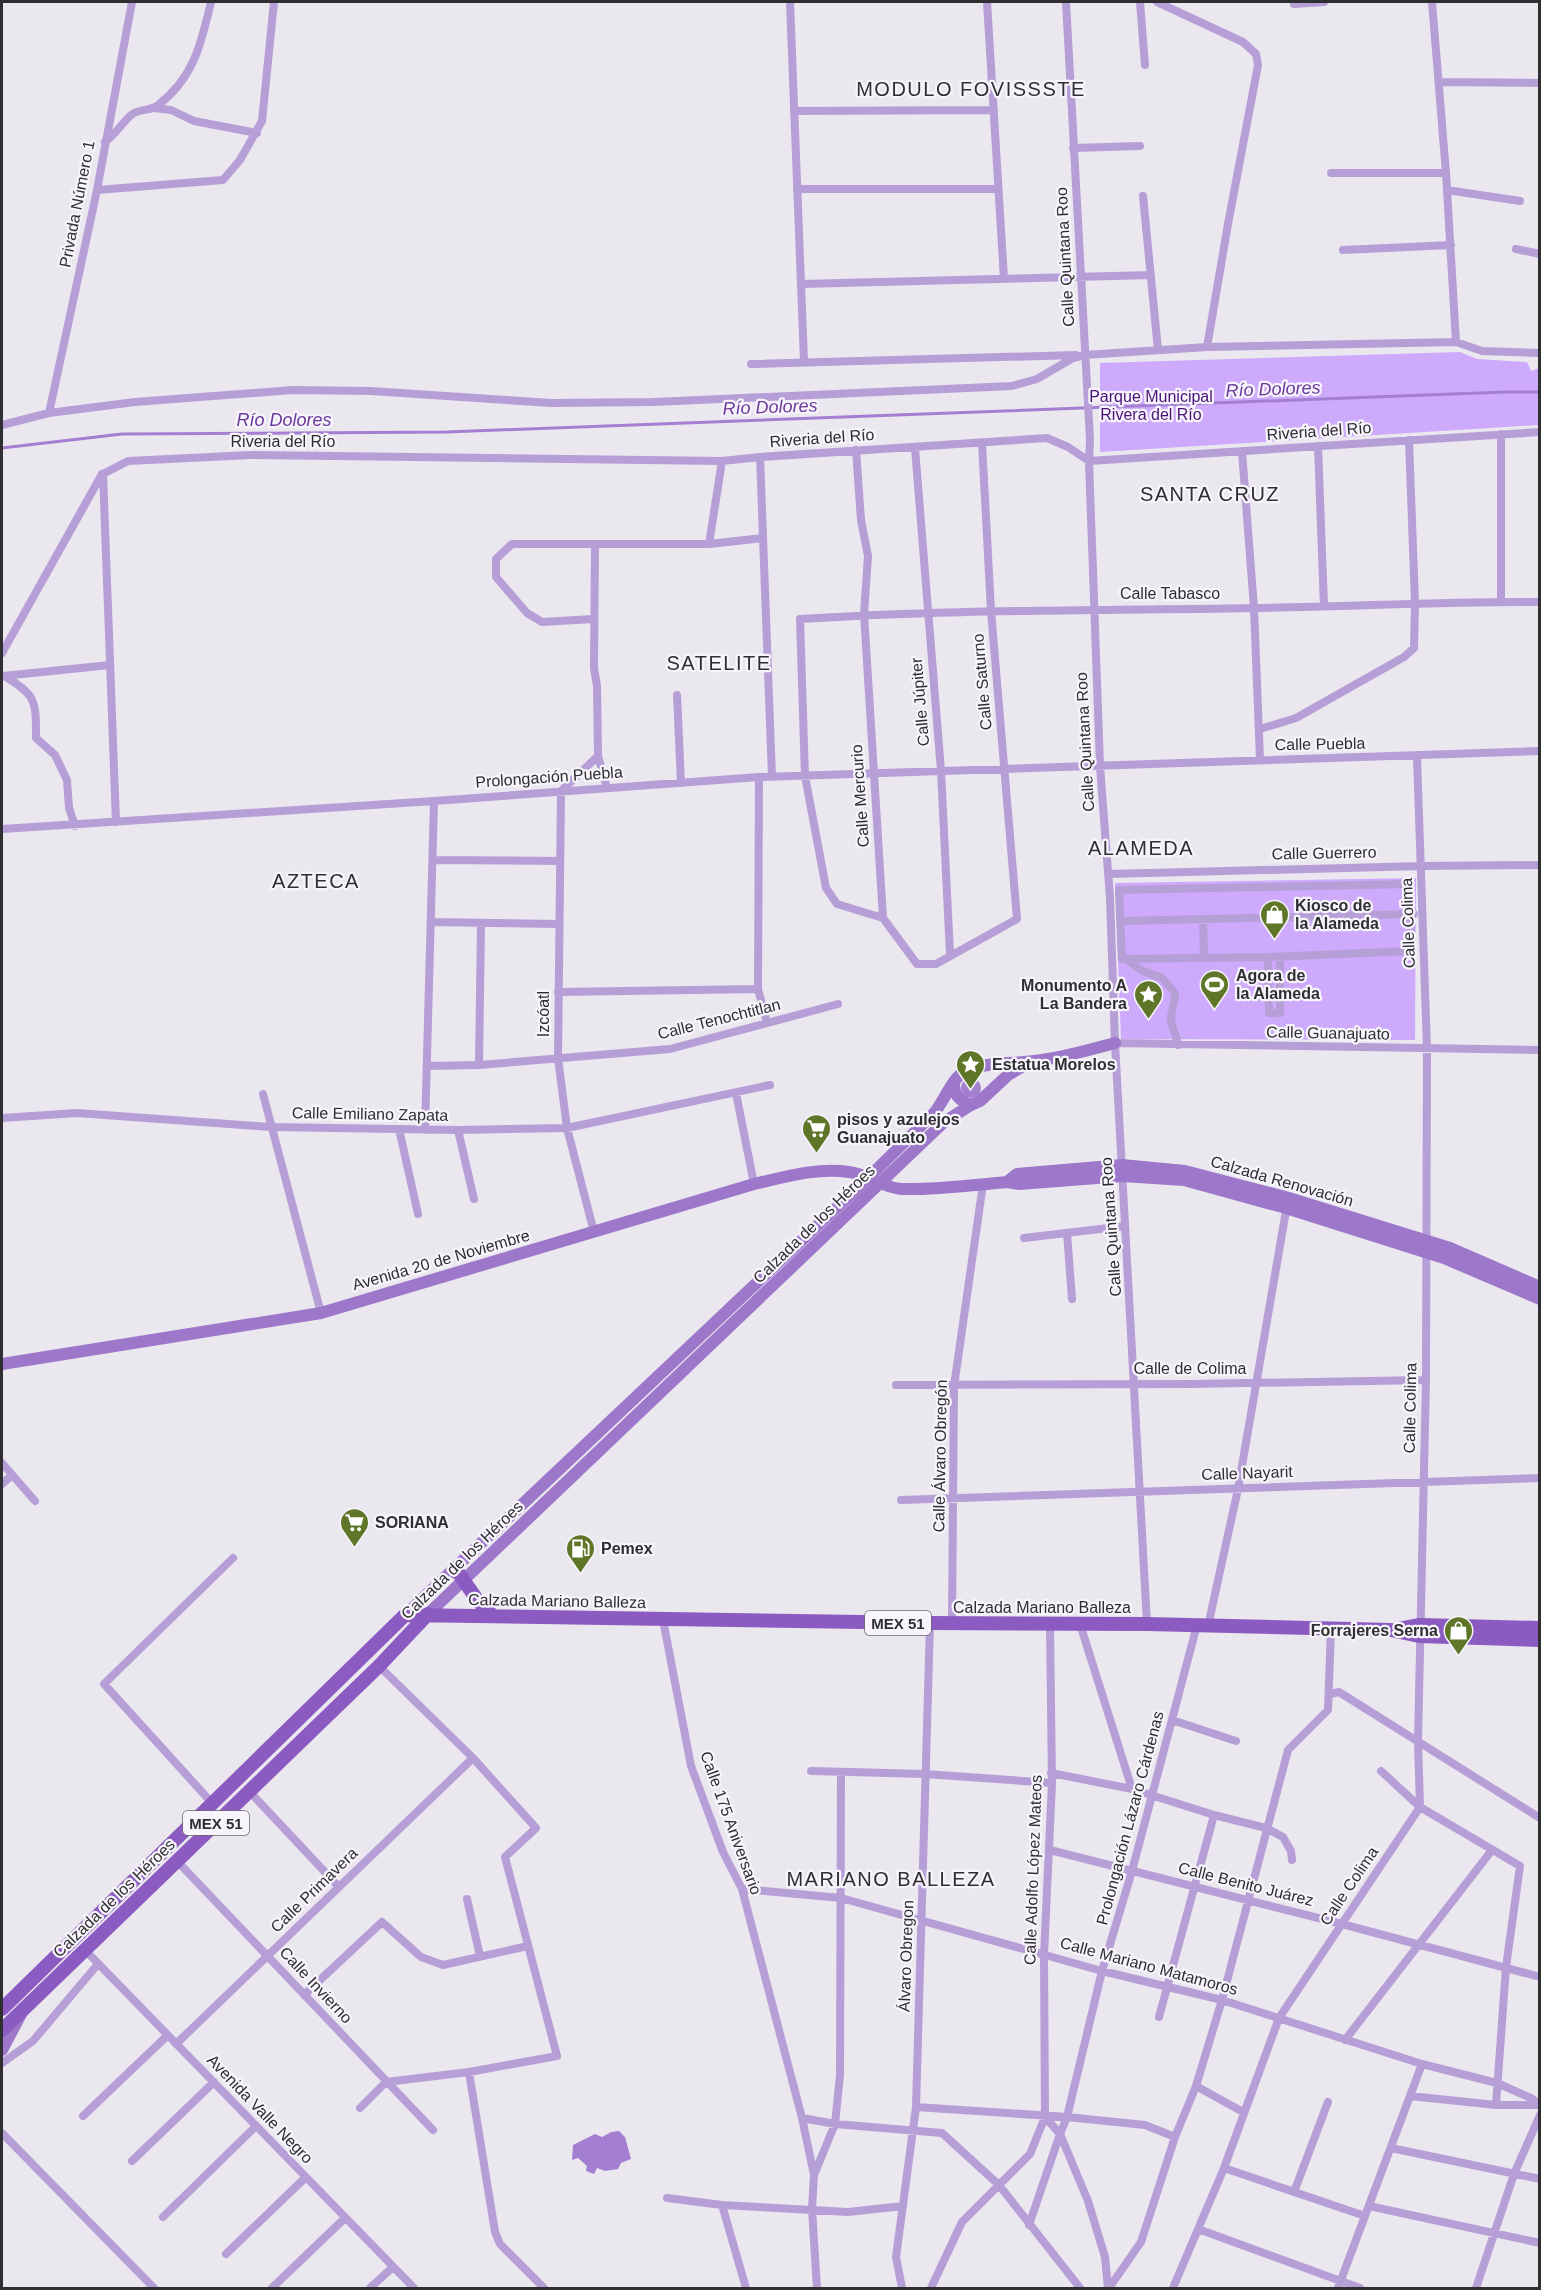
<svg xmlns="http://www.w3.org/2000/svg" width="1541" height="2290" font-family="Arial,sans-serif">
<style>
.green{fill:#ceaafc}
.water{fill:#a47fd1}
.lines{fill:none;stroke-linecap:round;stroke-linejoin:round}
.stream{stroke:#a47fd1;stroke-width:3}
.street{stroke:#b69ed6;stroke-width:8}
.secondary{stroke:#9d78ca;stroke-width:12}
.primary{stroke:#8c5bc1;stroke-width:14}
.labels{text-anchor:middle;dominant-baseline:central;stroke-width:4.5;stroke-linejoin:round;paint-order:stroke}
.shield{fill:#f7f4fc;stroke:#6b696e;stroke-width:1.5}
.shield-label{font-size:15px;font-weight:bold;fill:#2f2e31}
.street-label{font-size:16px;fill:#2f2e31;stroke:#f7f4fc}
.park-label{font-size:16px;fill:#4a1376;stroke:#f7f4fc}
.poi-label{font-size:16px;font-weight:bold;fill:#2f2e31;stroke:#f7f4fc;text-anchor:start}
.water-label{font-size:18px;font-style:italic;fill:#6a399a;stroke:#f7f4fc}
.quarter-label{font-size:20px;letter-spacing:1.5px;fill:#2f2e31;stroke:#f7f4fc}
</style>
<rect width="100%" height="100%" fill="#eae7ef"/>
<path class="green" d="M1460,352L1477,359L1527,362L1531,371L1539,368V425L1100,452V363Z
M1416,878L1415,1040L1121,1039L1115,883Z"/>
<path class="water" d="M961 1088a10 10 0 1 1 20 0a10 10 0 1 1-20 0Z
M619,2131L625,2137L631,2159L621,2163L618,2169L605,2171L597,2168L594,2174L586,2171L587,2166L578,2158L572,2160L573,2145L595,2134L602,2137L611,2132Z"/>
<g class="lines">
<path class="stream" d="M2,448L122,434L447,432L1505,392H1540"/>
<path class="street" d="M790,2L804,361
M987,2L1004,279
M1066,2L1090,440L1089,461L1100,766L1110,898L1115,1043L1147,1624
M1140,2L1145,65
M1157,2L1243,42L1256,54L1258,65L1228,224L1207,347
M1294,2V4L1324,2
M1432,2L1446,173L1456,342
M1439,82L1540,83
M154,108L171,110L194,121L257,133
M794,111L994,110
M105,142C116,134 122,123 131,115C138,109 149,111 157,106C194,78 201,44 211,2
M1073,148L1140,146
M1331,173H1446
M797,189H998
M97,190L223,180L240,160L262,121L274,2
M1447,190L1520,201
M1143,196L1158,350
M1516,249L1540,254
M1343,250L1451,245
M801,284L1151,275
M751,364L1076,355
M49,413L97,190L132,2
M2,425L49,413L135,402L293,390L371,391L551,403L654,402L1012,386L1037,379L1073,358L1085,355L1207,347L1456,342L1482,351L1540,353
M1501,434V601
M1318,446L1324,606
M915,448L941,771L950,954
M856,450L861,520L868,556L864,614L883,918L917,964H936L1017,919L991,611L982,443
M1242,451L1254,608L1260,760
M760,457L772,777
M103,474L128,461L251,455L722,461L760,457L1047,438L1068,447L1089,461L1540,432
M103,474L116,822
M595,544L594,668L597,686L598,756L607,788
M709,544L722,461
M593,619L542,622L527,613L496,577V559L512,544H709L763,538
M2,653L102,474
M3,676L110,665
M4,676C37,695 36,702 36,738L55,755L67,780L69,808L75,826
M677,695L681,783
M1260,729L1296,718L1404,657L1414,648L1415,603L1409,440
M759,777L758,989L767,1023
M2,829L434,801L759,777L1540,751
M433,860L560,861
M1109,874L1422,866L1540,865
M1410,884L1411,951L1268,957L1122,959L1119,890Z
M883,918L837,904L826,888L805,776L800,619C951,609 1102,611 1254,608C1349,607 1444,601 1540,602
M1203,919L1204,958
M1121,921L1414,914
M432,922L559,924
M1268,957L1269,1013H1280V957
M1126,959L1141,970L1162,978L1175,993C1175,1002 1172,1008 1171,1017C1170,1024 1177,1036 1178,1045
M558,992L758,989
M1115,1043L1540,1050
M479,1065L481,924
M427,1066L479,1065L670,1049L838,1004
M736,1093L754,1184
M263,1094L321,1313
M2,1118L77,1113L271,1127L458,1130L567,1128L770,1085
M399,1129L418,1214
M425,1130L434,801
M458,1130L474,1199
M594,1232L567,1128L558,1058L561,791L598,756
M1067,1233L1072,1299
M1024,1238L1125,1226
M896,1385L1191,1384L1426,1380
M2,1463L35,1501
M2,1484L12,1475
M901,1500L1540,1478
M663,1620L691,1766L723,1852L742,1889L802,2118L814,2175
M952,1623L954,1386L983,1184
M1080,1624L1132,1789
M1208,1626L1238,1489L1287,1205
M1330,1694L1339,1692L1540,1818
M1172,1720L1236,1741
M811,1771L925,1774L1052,1783
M1381,1771L1420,1807L1520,1866L1506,1967L1496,2105
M1051,1773L1132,1789L1214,1815L1266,1828L1283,1837L1291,1851L1292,1860
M249,1791L339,1887
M212,1803L104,1684L233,1558
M1050,1850L1342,1924L1540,1977
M177,1861L433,2130
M742,1889L841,1898L1102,1971L1222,2000L1422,2064L1497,2083L1531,2098L1540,2105
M467,1899L480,1956
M85,1950L414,2288
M304,1995L382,1922L421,1957L443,1965L528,1946
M1159,2017L1214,1815
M1345,2040L1492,1850
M176,2044L473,1758
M2,2063L33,2041L98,1964
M469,2072L495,2232L500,2244L544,2288
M1196,2086L1243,2112
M1410,2096L1496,2105H1540
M916,2107L1067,2117L1145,2125L1175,2137
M360,2108L386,2082L469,2072L557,2056L505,1857L536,1828L473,1758L379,1666
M83,2116L168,2035
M1045,2117L1060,2134L1088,2201L1105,2257L1108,2288
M802,2118L835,2124L942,2133L999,2185L1080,2288
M2,2133L154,2288
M1391,2148L1540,2179
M132,2161L214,2082
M1224,2168L1365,2216
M1294,2192L1328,2102
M667,2198L722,2205L848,2212L903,2206
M722,2205L746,2288
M1369,2206L1540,2243
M163,2217L256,2126
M1029,2225L1060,2134L1067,2117L1102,1971L1132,1871L1197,1625
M1198,2229L1360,2288
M226,2254L306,2177
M272,2288L345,2218
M370,2288L393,2267
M817,2288L812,2209L814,2175L835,2124L840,2075L841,1773
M902,2288L896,2257L916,2107L930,1623
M931,2288L962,2222L1030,2154L1045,2117L1044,1955L1052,1783L1050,1624
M1109,2288L1141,2242L1175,2137L1196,2086L1222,2000L1288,1750L1328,1710L1331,1629
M1173,2288L1224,2168L1279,2018L1420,1807L1418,1741L1426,1380L1427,1049L1417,757
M1338,2288L1422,2064
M1476,2288L1514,2174L1540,2115"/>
<path class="secondary" d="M954,1082C954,1095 958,1100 971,1105
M1007,1182L1017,1174L1122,1165L1185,1171L1289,1198L1450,1248L1540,1287
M2,1364L321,1313L754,1184C785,1177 817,1167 849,1172C867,1174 884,1188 901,1189C936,1190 972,1185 1007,1182L1019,1184L1123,1176L1184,1180L1286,1208L1444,1258L1540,1299
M428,1614L944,1122L971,1105L980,1101L1008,1075L1030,1062
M405,1615L869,1177L935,1112C944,1101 953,1077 965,1071C986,1062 1012,1064 1034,1061C1062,1058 1088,1050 1115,1043
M2,2050L21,2014"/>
<path class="primary" d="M455,1568L478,1601L493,1616
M1399,1629L1420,1625L1540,1628
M2,2009L405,1615L930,1623L1147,1624L1391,1630L1419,1636L1540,1640
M2,2030L379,1666L428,1614"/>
</g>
<defs>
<symbol id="shop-pin" viewBox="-11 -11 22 30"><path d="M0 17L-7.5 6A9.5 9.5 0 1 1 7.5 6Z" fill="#5f7628" stroke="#f7f4fc"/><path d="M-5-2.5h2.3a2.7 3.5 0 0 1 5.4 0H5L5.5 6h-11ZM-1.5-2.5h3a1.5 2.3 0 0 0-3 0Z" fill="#fff"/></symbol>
<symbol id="stadium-pin" viewBox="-11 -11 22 30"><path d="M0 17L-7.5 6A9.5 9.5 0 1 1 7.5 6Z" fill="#5f7628" stroke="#f7f4fc"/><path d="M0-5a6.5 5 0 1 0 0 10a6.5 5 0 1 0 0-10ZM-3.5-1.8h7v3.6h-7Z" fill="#fff"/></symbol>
<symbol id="sight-pin" viewBox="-11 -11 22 30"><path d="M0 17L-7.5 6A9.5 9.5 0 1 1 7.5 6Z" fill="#5f7628" stroke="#f7f4fc"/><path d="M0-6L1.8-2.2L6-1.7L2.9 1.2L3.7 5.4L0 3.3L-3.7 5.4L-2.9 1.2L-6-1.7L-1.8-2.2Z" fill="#fff"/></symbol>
<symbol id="supermarket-pin" viewBox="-11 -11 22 30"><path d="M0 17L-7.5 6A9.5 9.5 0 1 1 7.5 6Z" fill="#5f7628" stroke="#f7f4fc"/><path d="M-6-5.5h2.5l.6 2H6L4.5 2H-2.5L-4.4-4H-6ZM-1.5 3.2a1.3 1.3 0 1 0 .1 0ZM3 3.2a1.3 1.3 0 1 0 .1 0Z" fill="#fff"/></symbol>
<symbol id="fuel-pin" viewBox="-11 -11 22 30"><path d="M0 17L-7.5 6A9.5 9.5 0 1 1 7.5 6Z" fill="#5f7628" stroke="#f7f4fc"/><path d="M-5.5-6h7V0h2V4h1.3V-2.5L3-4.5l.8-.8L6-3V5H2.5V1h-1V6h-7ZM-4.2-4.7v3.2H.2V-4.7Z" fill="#fff"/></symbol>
</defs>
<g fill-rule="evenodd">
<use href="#shop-pin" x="1258" y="898" width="33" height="45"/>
<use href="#stadium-pin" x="1198" y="968" width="33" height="45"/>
<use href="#sight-pin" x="1132" y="978" width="33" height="45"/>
<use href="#sight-pin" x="954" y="1048" width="33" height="45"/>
<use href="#supermarket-pin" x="800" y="1112" width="33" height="45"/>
<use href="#supermarket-pin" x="338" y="1506" width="33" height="45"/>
<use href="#fuel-pin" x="564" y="1532" width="33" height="45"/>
<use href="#shop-pin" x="1442" y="1614" width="33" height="45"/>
</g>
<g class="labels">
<g class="shield">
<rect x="865" y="1611" width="66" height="24" rx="4.5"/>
<rect x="183" y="1811" width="66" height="24" rx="4.5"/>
</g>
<g class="shield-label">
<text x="898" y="1623">MEX 51</text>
<text x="216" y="1823">MEX 51</text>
</g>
<g class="street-label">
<text transform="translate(77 204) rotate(-79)">Privada Número 1</text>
<text transform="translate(1065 257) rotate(-93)">Calle Quintana Roo</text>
<text transform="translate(1319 431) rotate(-4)">Riveria del Río</text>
<text transform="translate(822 438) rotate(-4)">Riveria del Río</text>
<text x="283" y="441">Riveria del Río</text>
<text x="1170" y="593">Calle Tabasco</text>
<text transform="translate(982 682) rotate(-95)">Calle Saturno</text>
<text transform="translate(920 702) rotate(-95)">Calle Júpiter</text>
<text transform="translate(1085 742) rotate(-93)">Calle Quintana Roo</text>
<text transform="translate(1320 744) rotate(-1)">Calle Puebla</text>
<text transform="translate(549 777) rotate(-4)">Prolongación Puebla</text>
<text transform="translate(860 796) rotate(-94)">Calle Mercurio</text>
<text transform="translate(1324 853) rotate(-1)">Calle Guerrero</text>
<text transform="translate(1408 923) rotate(-92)">Calle Colima</text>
<text transform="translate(543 1014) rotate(-90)">Izcóatl</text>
<text transform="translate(719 1019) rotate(-14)">Calle Tenochtitlan</text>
<text transform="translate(1328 1033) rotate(1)">Calle Guanajuato</text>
<text transform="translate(370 1114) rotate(1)">Calle Emiliano Zapata</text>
<text transform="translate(1282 1181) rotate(16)">Calzada Renovación</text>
<text transform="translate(814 1224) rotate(-44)">Calzada de los Héroes</text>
<text transform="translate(1111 1227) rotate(-94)">Calle Quintana Roo</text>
<text transform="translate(441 1260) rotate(-16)">Avenida 20 de Noviembre</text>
<text x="1190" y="1368">Calle de Colima</text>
<text transform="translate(1410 1408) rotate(-89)">Calle Colima</text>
<text transform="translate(940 1456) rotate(-89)">Calle Álvaro Obregón</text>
<text transform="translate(1247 1473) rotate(-2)">Calle Nayarit</text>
<text transform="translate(462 1560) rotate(-44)">Calzada de los Héroes</text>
<text transform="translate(557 1601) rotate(1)">Calzada Mariano Balleza</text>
<text x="1042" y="1607">Calzada Mariano Balleza</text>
<text transform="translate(1130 1818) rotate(-75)">Prolongación Lázaro Cárdenas</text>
<text transform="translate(731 1823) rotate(70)">Calle 175 Aniversario</text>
<text transform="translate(1033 1870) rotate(-88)">Calle Adolfo López Mateos</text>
<text transform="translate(1246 1884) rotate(14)">Calle Benito Juárez</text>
<text transform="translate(1349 1886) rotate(-56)">Calle Colima</text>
<text transform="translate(314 1890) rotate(-44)">Calle Primavera</text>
<text transform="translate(114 1898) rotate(-44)">Calzada de los Héroes</text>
<text transform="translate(906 1956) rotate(-88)">Álvaro Obregon</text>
<text transform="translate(1149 1966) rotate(15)">Calle Mariano Matamoros</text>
<text transform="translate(316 1985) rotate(47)">Calle Invierno</text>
<text transform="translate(260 2109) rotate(46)">Avenida Valle Negro</text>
</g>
<g class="park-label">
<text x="1151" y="396">Parque Municipal<tspan x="1151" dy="18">Rivera del Río</tspan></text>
</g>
<g class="poi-label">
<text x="1295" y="905">Kiosco de<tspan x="1295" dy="18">la Alameda</tspan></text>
<text x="1236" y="975">Agora de<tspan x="1236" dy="18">la Alameda</tspan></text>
<text x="1127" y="985" text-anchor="end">Monumento A<tspan x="1127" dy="18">La Bandera</tspan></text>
<text x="992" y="1064">Estatua Morelos</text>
<text x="837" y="1119">pisos y azulejos<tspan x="837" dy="18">Guanajuato</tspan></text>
<text x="375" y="1522">SORIANA</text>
<text x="601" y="1548">Pemex</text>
<text x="1438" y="1630" text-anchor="end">Forrajeres Serna</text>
</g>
<g class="water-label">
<text transform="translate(1273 389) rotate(-2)">Río Dolores</text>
<text transform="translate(770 407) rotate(-2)">Río Dolores</text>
<text x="284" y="420">Río Dolores</text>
</g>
<g class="quarter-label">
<text x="971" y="89">MODULO FOVISSSTE</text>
<text x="1210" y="494">SANTA CRUZ</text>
<text x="719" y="663">SATELITE</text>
<text x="1141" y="848">ALAMEDA</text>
<text x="316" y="881">AZTECA</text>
<text x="891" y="1879">MARIANO BALLEZA</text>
</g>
</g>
<rect width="1541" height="2290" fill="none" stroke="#2f2e31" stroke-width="6"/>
</svg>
